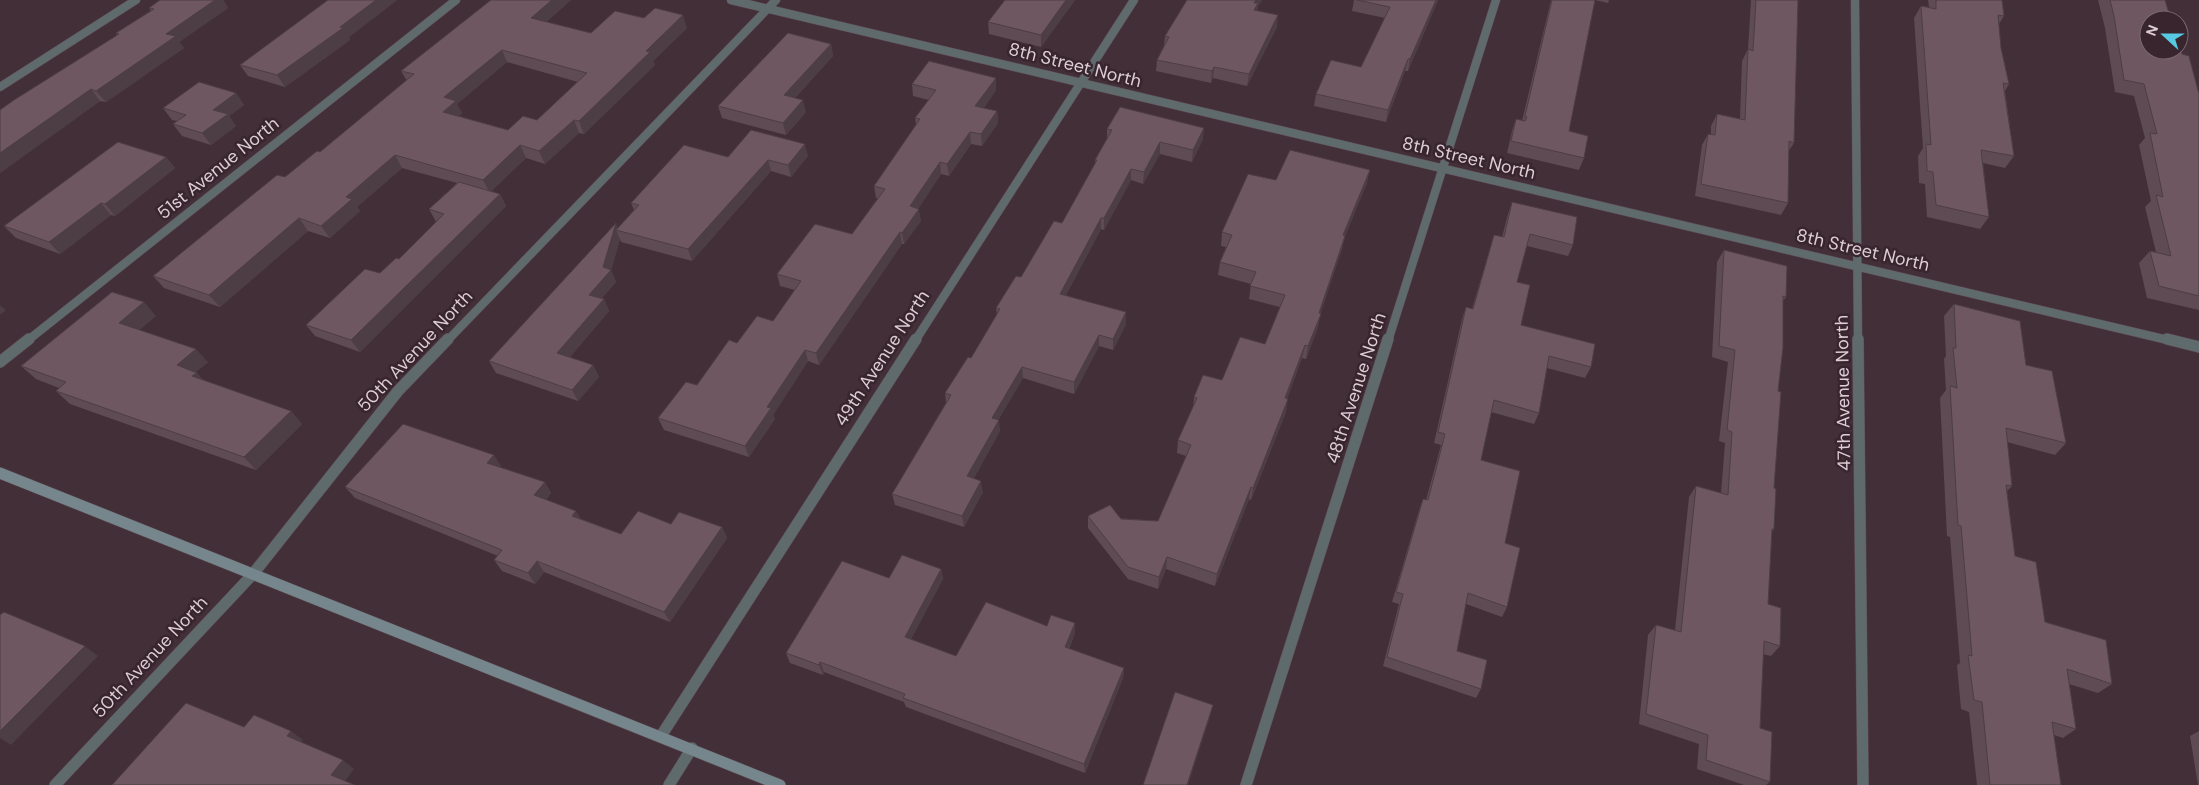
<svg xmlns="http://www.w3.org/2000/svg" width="2199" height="785" font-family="'DM Sans',sans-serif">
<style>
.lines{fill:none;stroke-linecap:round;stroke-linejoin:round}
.street-far1-casing{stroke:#5f4c54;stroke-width:9}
.street-casing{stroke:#5f4c54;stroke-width:12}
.secondary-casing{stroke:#5f4c54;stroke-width:12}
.street-far1{stroke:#5f6a6d;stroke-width:8}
.street{stroke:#5f6a6d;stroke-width:11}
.secondary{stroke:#75878c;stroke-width:11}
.wall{fill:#5f4b53;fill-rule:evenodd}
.shaded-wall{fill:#4d3d44}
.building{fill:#6e5761;stroke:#4d3d44;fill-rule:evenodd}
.labels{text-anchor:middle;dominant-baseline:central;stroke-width:5;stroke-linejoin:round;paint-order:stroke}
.street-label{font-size:18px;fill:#dcced4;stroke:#39252e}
</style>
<rect width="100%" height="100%" fill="#432f38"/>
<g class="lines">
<defs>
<path id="street-far1" d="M731,0L2172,341
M1855,0L1858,341
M0,87L136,0
M27,341L456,0
M447,341L776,0
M915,341L1134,0
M1388,341L1496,0"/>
<path id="street" d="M1858,339L1863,785
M2167,339L2199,347
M0,362L29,339
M661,736L916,339
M55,785L253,574L398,391L448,339
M669,785L692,748
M1246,785L1388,339"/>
<path id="secondary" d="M0,473L780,785"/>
</defs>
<use href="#street-far1" class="street-far1-casing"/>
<use href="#street" class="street-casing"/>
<use href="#secondary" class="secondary-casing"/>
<use href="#street-far1" class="street-far1"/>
<use href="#street" class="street"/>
<use href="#secondary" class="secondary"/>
</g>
<path class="wall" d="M160,0H223L228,8L179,42L184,48L106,102L100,101L0,173V110L117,36L116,33L151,11L149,8Z
M328,0H397L349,37L350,40L285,87L248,76L240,65Z
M491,0H571L546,22L591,33L644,18L687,28L653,61L655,65L584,134L579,133L545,164L526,158L491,191L500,194L506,206L360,352L315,336L306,325L380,273L399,259L436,222L429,209L457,183L402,168L357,207L360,211L330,238L308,231L220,307L164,288L153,276L285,177L320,152L407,81L401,71ZM507,62L578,82L537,120L508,130L459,116L462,113L457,104Z
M1005,0H1075L1041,47L989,34L988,22Z
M1187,0H1262L1258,6L1257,11L1277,27L1247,86L1213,78L1211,83L1156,71L1157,60L1164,45L1165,36Z
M1354,0H1438L1408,71H1405L1386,122L1314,106L1316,94L1361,67L1385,18L1352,11Z
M1551,0H1609L1608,3L1595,0L1569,131L1584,158L1579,170L1507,153L1512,131L1516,119L1522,121Z
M1751,0H1798L1794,143L1788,152V203L1781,215L1695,196L1702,145L1708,134H1711V126L1717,114L1740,119L1742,61L1748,49Z
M1928,0H2002L2004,16L1999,24L2001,48L2009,84L2005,91L2014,156L2005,168L1983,163L1989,217L1980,229L1927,217L1925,184L1919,183L1918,156L1923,148L1914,18L1921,6L1929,7Z
M2098,0H2165L2182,54L2199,94V310L2147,298L2139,263L2150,251L2156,252L2145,207L2151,201L2139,145L2145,138L2134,96L2115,92L2105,28Z
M831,44L833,56L795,98L806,112L786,135L722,118L718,106Z
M912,84L996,90L984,108L997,111L998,123L982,146L971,144L949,176L941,174L918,209L921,221L904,244H902L819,365L808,361L773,415L775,419L749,457L664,430L658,418L697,385L737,343L773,321L795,290L780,286L777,274L852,234L878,198H876L874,186L916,125L915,118L929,100L913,96Z
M236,93L244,105L229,116L236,126L211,145L182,136L173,124L177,121L172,120L163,108Z
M1107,129L1203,139L1192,162L1160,154L1143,184L1131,180L1104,230L1101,229L1066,295L1126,324L1113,350L1099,346L1074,394L1023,378L998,420L1000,431L974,478L983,492L964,527L895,505L892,494L946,403L945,393L971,358L997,315L996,308L1021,277L1062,223L1095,164V160L1107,139Z
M808,156L791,177L771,171L692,261L621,242L620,239L611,270L616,282L602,298L604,299L609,311L570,357L593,365L599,377L578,401L496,373L489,361L618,228L634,210L631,203L728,157Z
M166,157L175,168L115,216L111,215L60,254L16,238L4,226Z
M1276,180L1367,183L1345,236L1342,249L1320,314L1318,327L1306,359L1302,358L1287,399L1286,412L1251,500L1249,499L1215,586L1166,569L1158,589L1128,579L1088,528V516L1158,521L1186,456L1177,453L1178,440L1193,408L1194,397L1222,380L1265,344L1280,307L1249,299L1251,284L1218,275L1220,262L1226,247L1221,246L1222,232Z
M1512,202L1573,245L1568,256L1527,246L1517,282L1521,325L1591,367L1585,378L1547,368L1539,413L1534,424L1491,412L1481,460L1505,543L1507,607L1502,617L1466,604L1457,651L1481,689L1476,698L1383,666L1399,604L1392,602L1419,510L1423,499L1426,500L1441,445L1434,443L1462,319L1466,307L1472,309L1494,235L1502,237L1508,214Z
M1724,250L1786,297L1783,301L1774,488V529L1772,532L1768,604L1780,646L1771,656L1763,654L1760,728L1770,782L1766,785H1744L1697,769L1699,744L1639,724L1648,635L1656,625L1675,630L1689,497L1696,486L1721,493L1725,443L1719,441L1728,362L1712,357L1717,262Z
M1954,304L2026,365L2066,443L2055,455L2007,442L2012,486L2007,491L2015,556L2045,622L2112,684L2098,693L2069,684L2076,729L2063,738L2054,735L2061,785H1977L1969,712L1961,709L1957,665L1960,663L1950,537L1947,536L1940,398L1946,390L1944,359L1946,356L1944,316Z
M156,316L139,330L208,362L196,372L203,380L291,411L302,424L256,470L70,404L56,391L59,388L36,379L21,366Z
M501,466L500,467L545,482L551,493L546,500L581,519L621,534L671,524L722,527L727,538L670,622L544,572L535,584L502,571L494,560L498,556L355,498L345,487Z
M941,569L943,579L911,639L956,656L1047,626L1075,623V633L1069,649L1124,668L1123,678L1085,773L906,707L904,702L824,672L823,675L790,663L786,653L889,578Z
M2199,731V785H2198L2190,736Z"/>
<path class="shaded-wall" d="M215,0H223L228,8L179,42L184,48L106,102L96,91L166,34Z
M376,0H397L349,37L350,40L285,87L277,75Z
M552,0H571L536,30L531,18Z
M1066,0H1075L1041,47V35Z
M1256,0H1262L1258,6L1257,15L1253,22L1254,3Z
M1436,0H1438L1408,71L1410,59Z
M683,15L687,28L653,61L655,65L584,134L579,121L646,51Z
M1278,15L1277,27L1247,86L1249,74Z
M831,44L833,56L787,107L784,95Z
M502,50L507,62L457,104L462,113L450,124L443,112L444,97Z
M1408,59L1405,71L1386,122L1388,110Z
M1214,67L1213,78L1211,83L1212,71Z
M996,78V90L977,118L975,106Z
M91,89L100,101L0,173V153Z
M236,93L244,105L229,116L236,126L211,145L202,133L213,110Z
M803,100L806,112L786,135L783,123Z
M997,111L998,123L982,146L981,134Z
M574,120L579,133L545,164L539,151Z
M1204,128L1203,139L1192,162L1193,150Z
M970,132L971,144L949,176L947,164Z
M1160,142V154L1143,184L1144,172Z
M805,144L808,156L791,177L788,165Z
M520,145L526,158L490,193L483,180Z
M395,155L402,168L357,207L360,211L330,238L321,226L346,197Z
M166,157L175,168L115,216L105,204Z
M768,160L771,171L692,261L688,249Z
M940,162L941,174L912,218L910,206Z
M1131,169V180L1104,230V218Z
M1370,170L1367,183L1345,236L1342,249L1318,322L1321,314L1318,327L1306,359L1308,346L1343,235Z
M500,194L506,206L360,352L351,340Z
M101,203L111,215L60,254L49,242Z
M919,209L921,221L904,244L902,233Z
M299,218L308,231L220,307L209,295Z
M1101,218V229L1060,306V294Z
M616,223L619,231L616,230L620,239L611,271V270L616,282L595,306L589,295L603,267Z
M900,232L902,244L819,365L816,353Z
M604,299L609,311L563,365L557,353Z
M144,302L156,316L132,336L119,323Z
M0,305L6,310L0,315Z
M1126,312V324L1113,350V339Z
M1099,335V346L1074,394V382Z
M1305,345L1302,358L1283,411L1285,398Z
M196,349L208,362L189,378L177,365Z
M805,350L808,361L773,415L775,419L749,457L745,446L767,407Z
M593,365L599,377L578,401L572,390Z
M1022,367L1023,378L993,429L992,418Z
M197,373L208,386L192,376Z
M1288,399L1286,412L1251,500L1253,488Z
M291,411L302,424L256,470L244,457Z
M999,420L1000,431L969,487L967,476Z
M494,455L501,466L494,474L487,463Z
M981,481L983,492L964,527L962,516Z
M545,482L551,493L541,506L534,495Z
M1251,487L1249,499L1215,586L1217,574Z
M576,511L583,522L572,516Z
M722,527L727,538L670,622L664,612Z
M1167,557L1166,569L1158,589L1159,577Z
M537,561L544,572L535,584L528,573Z
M941,569L943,579L907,647L905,637Z
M1075,623V633L1065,657V647Z
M85,646L98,656L11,745L0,738V731Z
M820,662L824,672L823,675L819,665Z
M1124,668L1123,678L1085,773L1084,764Z
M1213,705L1211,714L1188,785H1187Z
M291,731L303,740L299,745L287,736Z
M343,760L354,769L343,784L331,775Z"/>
<path class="building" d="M160,0H215L166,34L176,36L96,91L91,89L0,153V110L14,100L119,34L116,33L154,9L149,8Z
M328,0H376L340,27L343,28L277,75L240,65Z
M491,0H552L531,18L591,33L615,11L644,18L655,8L683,15L646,51L650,52L579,121L574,120L539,151L520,145L483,180L395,155L346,197L352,199L321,226L299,218L209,295L153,276L277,175L285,177L317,151L320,152L414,74L401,71ZM502,50L587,73L537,120L523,116L508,130L443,112L456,101L444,97Z
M1005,0H1066L1041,35L988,22Z
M1187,0H1256L1254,3H1258L1254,10L1278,15L1249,74L1214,67L1212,71L1157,60L1169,37L1165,36Z
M1357,0H1436L1410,59H1408L1388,110L1316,94L1331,60L1361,67L1390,7Z
M1552,0H1595L1569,131L1588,136L1584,158L1511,141L1516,119L1525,121L1527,117L1525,116Z
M1756,0H1798L1794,143L1789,141L1788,203L1701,184L1708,134L1715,135L1717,114L1745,120L1748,49L1753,51Z
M1936,0H2002L2004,16L1998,15L2001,48L2009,84L2003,83L2014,156L1981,150L1989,217L1936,205L1933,172L1927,171L1926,144L1931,145L1921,6L1936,9Z
M2110,0H2165L2171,20H2149V50H2179V46L2182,54L2189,56L2199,94V296L2159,286L2150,251L2171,256L2156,195L2163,197L2150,133L2157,134L2144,84L2124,80L2114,16Z
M788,33L831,44L784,95L803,100L783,123L718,106Z
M929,61L996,78L975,106L997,111L981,134L970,132L947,164L940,162L910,206L919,209L902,233L900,232L816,353L805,350L767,407L771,408L745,446L658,418L686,382L697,385L729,340L737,343L757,316L773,321L801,281L777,274L815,224L852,234L885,189L874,186L920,119L915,118L936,90L912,84Z
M199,82L236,93L213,110L228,114L202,133L173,124L186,115L163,108Z
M1120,107L1204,128L1193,150L1160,142L1144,172L1131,169L1104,218H1101L1060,294L1126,312L1113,339L1099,335L1074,382L1022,367L992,418L999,420L967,476L981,481L962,516L892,494L951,395L945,393L968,357L971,358L1000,309L996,308L1016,276L1021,277L1054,221L1062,223L1097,160H1095L1112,130L1107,129Z
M751,130L805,144L788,165L768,160L688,249L616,230L639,205L631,203L684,145L728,157Z
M118,142L166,157L105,204L101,203L49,242L4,226Z
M1290,150L1370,170L1343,235L1345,236L1319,313L1321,314L1308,346L1305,345L1285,398L1288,399L1253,488L1251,487L1217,574L1167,557L1159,577L1128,567L1088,516L1110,505L1121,519L1158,521L1191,445L1178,440L1197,398L1194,397L1203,375L1222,380L1240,337L1265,344L1285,295L1250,286L1256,272L1220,262L1232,235L1222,232L1248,174L1276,180Z
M459,182L500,194L351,340L306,325L365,269L380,273L396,258L399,259L444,214L429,209Z
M1512,202L1577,217L1573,245L1530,234L1517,282L1530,285L1521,325L1595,344L1591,367L1549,356L1539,413L1494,400L1481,460L1520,471L1505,543L1520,548L1507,607L1468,593L1457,651L1487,660L1481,689L1387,657L1403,594L1396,592L1423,499L1428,500L1445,434L1438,432L1466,307L1473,309L1494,235L1504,237Z
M616,223L603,267L611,270L589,295L604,299L557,353L593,365L572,390L489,361Z
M1724,250L1787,266L1786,297L1783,296V348L1778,391L1781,392L1774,488L1776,489L1774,529H1772L1768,604L1781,608L1780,646L1764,641L1760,728L1772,732L1770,782L1706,760L1708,735L1646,714L1656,625L1681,632L1696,486L1728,495L1732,432L1727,430L1735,350L1719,346Z
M112,292L144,302L119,323L196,349L177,365L197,373L192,376L291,411L244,457L56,391L66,382L21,366Z
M1954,304L2020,321L2026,365L2052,371L2066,443L2006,428L2012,486L2006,485L2015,556L2036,562L2045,622L2106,640L2112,684L2067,669L2076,729L2052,722L2061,785H1990L1982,702L1974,700L1968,655L1972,656L1961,526L1958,525L1950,386L1957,388L1953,348H1956Z
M403,424L494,455L487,463L545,482L534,495L576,511L572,516L621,534L638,511L671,524L679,512L722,527L664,612L537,561L528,573L494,560L502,550L345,487Z
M902,555L941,569L905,637L956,656L986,602L1047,626L1051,615L1075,623L1065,647L1124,668L1084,764L903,698L905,694L820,662L819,665L786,653L842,561L889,578Z
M4,612L85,646L0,731V615Z
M1175,692L1213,705L1187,785H1143Z
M186,703L244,727L254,715L291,731L287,736L343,760L331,775L355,785H112Z"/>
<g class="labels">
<g class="street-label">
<text transform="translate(1075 65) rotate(14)">8th Street North</text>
<text transform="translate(1469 158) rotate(13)">8th Street North</text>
<text transform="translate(218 168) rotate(-39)">51st Avenue North</text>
<text transform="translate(1863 250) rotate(13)">8th Street North</text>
<text transform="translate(415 351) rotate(-47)">50th Avenue North</text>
<text transform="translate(882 358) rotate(-57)">49th Avenue North</text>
<text transform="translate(1356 388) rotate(-72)">48th Avenue North</text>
<text transform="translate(1843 393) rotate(-91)">47th Avenue North</text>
<text transform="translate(150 657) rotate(-47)">50th Avenue North</text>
</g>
</g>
<g transform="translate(2164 35) rotate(291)"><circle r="24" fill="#39252e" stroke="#7a6970"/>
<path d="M0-4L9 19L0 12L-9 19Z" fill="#57c9e2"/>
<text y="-8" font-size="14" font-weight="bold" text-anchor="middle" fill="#dcced4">N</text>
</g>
</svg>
